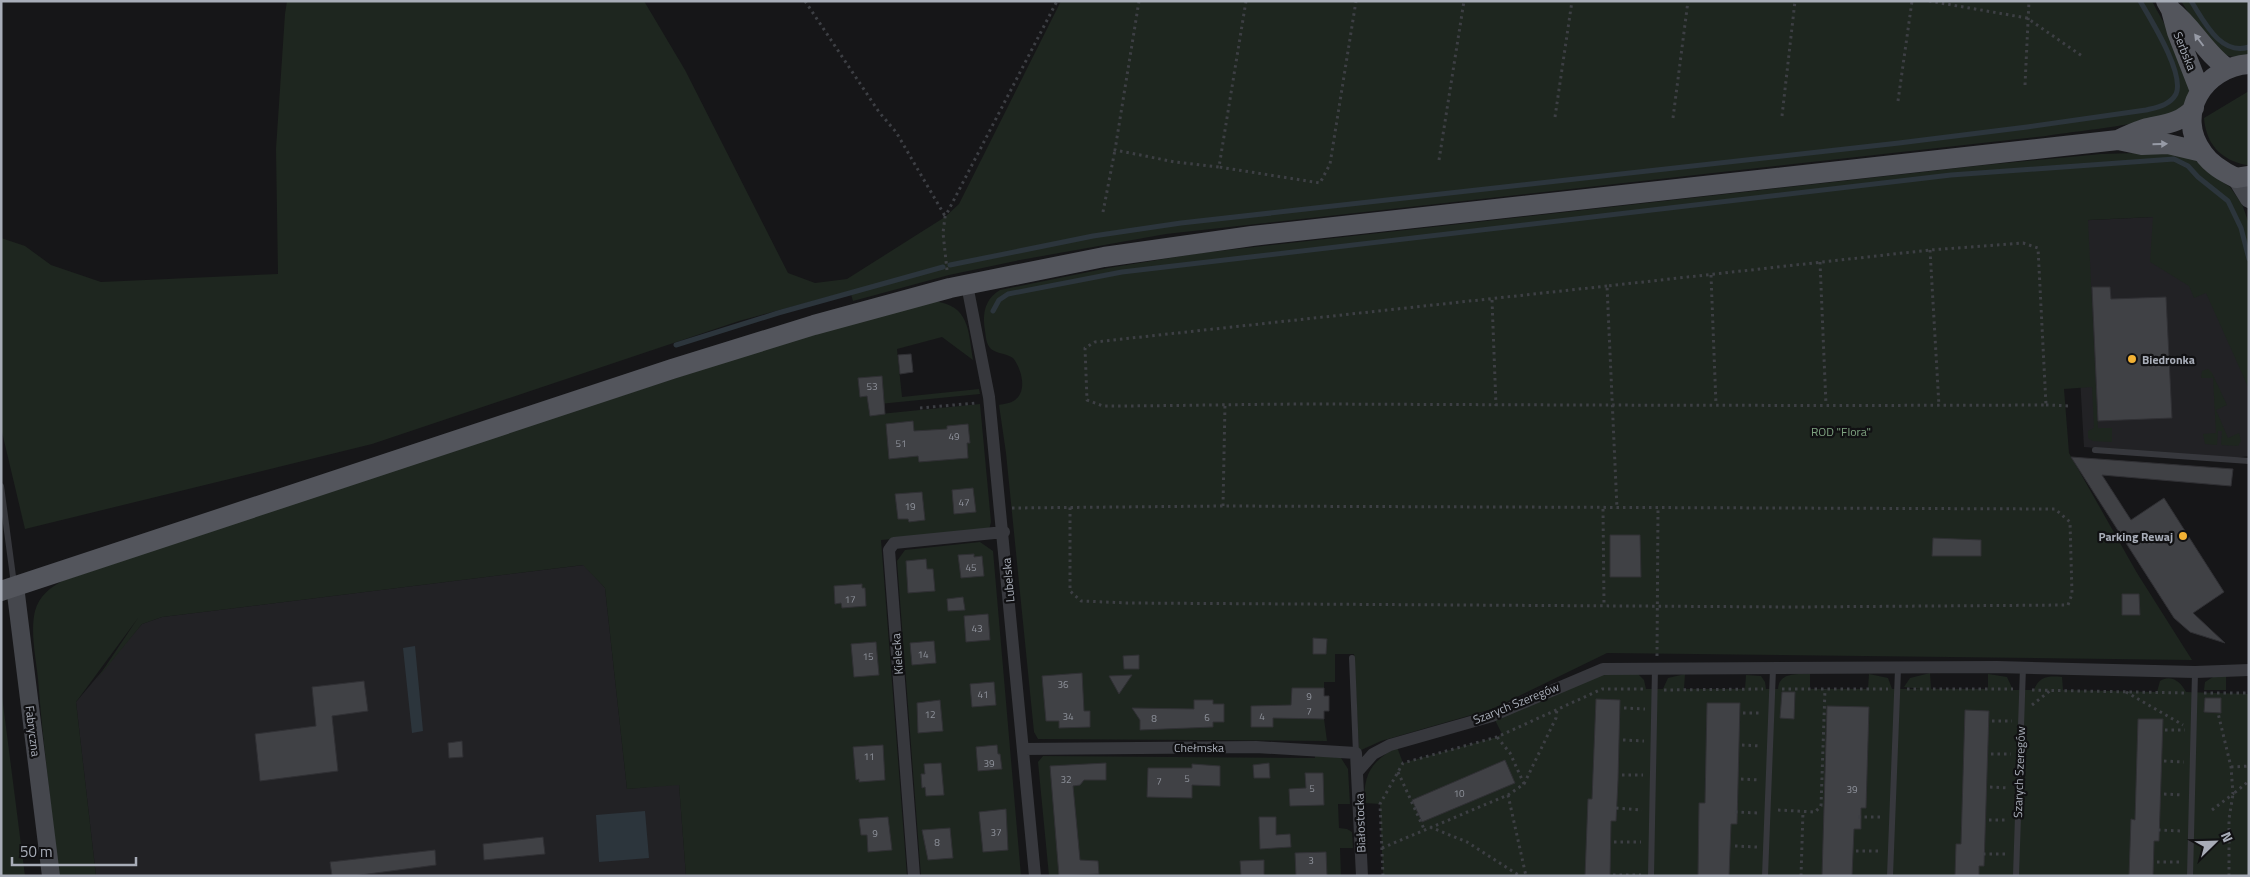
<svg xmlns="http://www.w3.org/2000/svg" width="2250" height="877" font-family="'Titillium Web',sans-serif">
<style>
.built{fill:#222225}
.green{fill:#1e261f}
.water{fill:#2c353c}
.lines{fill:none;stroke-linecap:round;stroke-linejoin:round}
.stream{stroke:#2c353c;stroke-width:5}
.building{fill:#404145;stroke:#303034}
.path{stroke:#3d3f44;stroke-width:3;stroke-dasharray:2.5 4;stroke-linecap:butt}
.lane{stroke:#37383d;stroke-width:6}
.street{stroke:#37383d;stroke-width:12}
.secondary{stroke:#45474d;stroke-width:18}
.primary{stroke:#53555c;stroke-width:20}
.oneway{fill:#979ba6}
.poi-dot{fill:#f2b134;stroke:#111113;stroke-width:2}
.labels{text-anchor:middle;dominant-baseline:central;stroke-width:4.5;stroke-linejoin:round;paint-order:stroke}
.number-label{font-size:10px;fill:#8e929b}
.street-label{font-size:12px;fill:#a8adb8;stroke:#111113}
.poi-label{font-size:12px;font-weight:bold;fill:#a8adb8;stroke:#111113;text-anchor:start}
.park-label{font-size:12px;fill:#7fa381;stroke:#111113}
</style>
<rect width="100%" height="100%" fill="#161618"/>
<path class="built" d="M2154,217L2210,290L2249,373V456L2228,459L2084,447L2071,221Z
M584,565L605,588L627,789L679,784L686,876H96L76,702L142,624L162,617Z"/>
<path class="green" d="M287,1H644L685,70L788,273L815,283L847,279L945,217L959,204L1061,1H2152C2163,23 2188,61 2190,84C2191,93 2187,103 2180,108C2161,124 2074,131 2046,136L1166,234L1020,260L949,275L853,301L850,291L739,321L372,444L25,529L1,428V238L25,246L51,265L101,282L278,274L276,149L285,14Z
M2181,1H2249V55C2243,56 2235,58 2229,56C2210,51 2192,18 2181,1Z
M2249,91V165H2246C2221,160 2206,144 2204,118Z
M2175,152L2197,161L2205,170L2230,187L2242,204L2249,224V389L2206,293L2194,298L2189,286L2150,262L2153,217L2088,220L2098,428H2112V442L2093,441L2088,438V431L2094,428L2092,387L2064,389L2069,453L2137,573L2192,660L1607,653L1492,709L1381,741L1359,751L1354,654H1335V682H1324V688H1292L1291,718L1324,719L1327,741L1038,739L1034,732L1006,453L999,405C1004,404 1011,403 1015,400C1028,390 1021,368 1013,358C1006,353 997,354 991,349C986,344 986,337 985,331C982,313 985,299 1000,290L1108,268L1201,253L1985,165L2101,154Z
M934,301C970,306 968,330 973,360L942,337L897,349L902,397L979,389L980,394L869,405L870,415L980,404L991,522L989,530L881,540L907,876H686L679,785L627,789L605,588L583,565L162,617L142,624L97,679L138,618L76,702L96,876H59C52,810 43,745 38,679C36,658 30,632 35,611C39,596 50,588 62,581L484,440L812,334Z
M2208,369L2212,373L2227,405L2216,410L2228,438L2239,433L2241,441L2238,446L2221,445L2222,431H2218L2217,445L2205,444L2203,434L2216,433L2213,378H2201L2202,371Z
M980,542L993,551L1021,876H921L897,561L905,550Z
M1930,673L1931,689H1988V674L2007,677L2013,690H2034C2039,676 2049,676 2062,677L2063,690L2157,692L2160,681C2171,674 2181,682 2186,692L2249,694V876H1383L1380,804L1364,803C1364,773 1371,762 1397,747L1403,763L1497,737L1502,734L1495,720L1601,674H1638L1644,680L1646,689H1663L1668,678L1685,674L1684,689H1745L1746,675L1761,676L1765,682L1766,689H1778C1779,672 1797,674 1810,674V689H1868L1869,674L1888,678L1892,689H1921L1904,687L1910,678Z
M2226,675V690H2204L2205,682L2213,677Z
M1,688L25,876H1Z
M1315,754L1341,758L1348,769L1350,804H1338L1339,828L1347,829L1352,832L1353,848H1340L1341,876H1049L1038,762L1043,756L1315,758Z"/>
<path class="water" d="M415,646L423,731L412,733L403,648Z
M645,811L649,858L599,862L596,815Z"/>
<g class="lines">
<path class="stream" d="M2191,1C2204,21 2220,56 2249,47
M950,265L1093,236L1181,223L1899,143L2027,127L2146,110C2158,107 2170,105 2176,94C2185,74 2151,20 2140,1
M993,311L999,300L1008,294L1122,272L1951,175L2174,159L2188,166L2198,177L2228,201L2241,228L2249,259
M676,345L778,313L943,267"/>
</g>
<path class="building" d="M2092,287H2110L2111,299L2166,297L2172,418L2098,421Z
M911,354L913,372L900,374L898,355Z
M882,376L885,414L870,416L867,396L860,397L858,378Z
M913,421L914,431L947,429V426L968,424L970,443H967L968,458L919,462L918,456L889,459L886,424Z
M2071,457L2233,469L2231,486L2102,475L2131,520L2164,498L2224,592L2193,613L2225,643L2190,632L2174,618Z
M973,488L976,512L954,514L952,490Z
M922,492L925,520L909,522L908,519H898L895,494Z
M1610,535H1640L1641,577H1610Z
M1933,538L1981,540V556H1932Z
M974,554V557L982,556L984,576L961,578L958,555Z
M926,559L927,569H933L935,591L908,593L906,561Z
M862,584V588H865L866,606L842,608L841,603L835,604L834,586Z
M2122,594H2139L2140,615H2122Z
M963,597L965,610L948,611L947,599Z
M988,614L990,640L966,642L964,616Z
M1313,638L1327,639L1326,654H1313Z
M934,641L936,663L912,665L910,643Z
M876,642L879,675L854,677L851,644Z
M1139,655V669H1124L1123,656Z
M1082,673L1084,711H1090V727L1059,728V721H1046L1042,676Z
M1132,675L1119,694L1109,676Z
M364,681L368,711L332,716L338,771L260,781L255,734L316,726L312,687Z
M994,682L996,705L972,707L970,684Z
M1292,688H1324V696H1329V711H1324V719L1273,718V727H1251V706L1291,705Z
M1782,692H1795L1794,719L1780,718Z
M2205,698H2221V713L2204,712Z
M1596,699L1620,700L1618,780L1616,821H1611L1610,876H1585L1588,799H1592Z
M940,700L943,731L918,733L917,703Z
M1194,700H1213V704H1224V722H1213V727L1140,730V720L1132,708L1194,709Z
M1707,703H1740L1737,824H1731L1729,876H1698L1699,803H1705Z
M1827,706L1869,707L1866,808H1861V829H1854L1852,876H1822Z
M1965,710L1989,711L1984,866H1979V876H1955L1956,844H1961Z
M2138,719H2163L2159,841H2154L2153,876H2129L2131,819L2135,820Z
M462,741L463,757L449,758L448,743Z
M883,745L885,780L859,782V779L856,780L853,747Z
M997,745L998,754H1000L1002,769L978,771L976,747Z
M1505,760L1515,783L1422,822L1412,800Z
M941,763L944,795L926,796L925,787L922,788L921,774H925L924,764Z
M1106,763V780H1084L1080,785L1073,786L1080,860L1098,861L1099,874L1059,876L1050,766Z
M1269,763L1270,778H1254L1253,765Z
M1192,764L1220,766V786L1192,785V798L1147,797L1148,768H1192Z
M1305,773H1323L1324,805L1290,806L1289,789L1306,788Z
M1006,809L1008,850L983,852L979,812Z
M888,817L892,850L868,852L867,835H861L859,819Z
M1259,817H1276V835L1290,834L1291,847L1260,849Z
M950,828L953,858L928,860L922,830Z
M543,837L545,854L484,860L483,844Z
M435,850L436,865L353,876H332L330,862Z
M1326,852L1327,876H1296L1295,853Z
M1264,860V876H1241L1240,861Z"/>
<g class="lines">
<path class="path" d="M805,1L879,112L896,132L945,216
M1139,1L1115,150L1175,162L1219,167
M1246,1L1219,167L1320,183L1330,164L1356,1
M1929,1L2027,18L2082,56
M2025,85L2029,1
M1898,101L1912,1
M1782,116L1795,1
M1555,117L1572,1
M1673,118L1688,1
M1439,160L1464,1
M1103,212L1115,150
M1930,250L1939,406
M1820,262L1826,405
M947,270L943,233L945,217L1057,1
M1711,275L1716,405
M1607,286L1095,342L1085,348L1087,400L1103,406C1175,406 1248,404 1321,404C1563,405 1804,406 2046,405L2038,248L2023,243L1930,250L1607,286L1617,509
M1492,300L1496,406
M2046,405L2071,406
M920,408L976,403
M1223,506L1225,404
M1012,508L1223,506L2055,509L2070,522L2072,594L2068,605L1794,607L1128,603L1081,601L1070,591V507
M1603,509L1604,604
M1657,656L1658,509
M1782,689H1888
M1907,689H2013
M1664,690L1763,689
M2032,690L2186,693
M2126,692L2183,725
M2204,693H2249
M2032,705L2051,690
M1624,708L1645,709
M1743,713H1762
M1992,721H2012
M2165,730H2185
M1623,740L1644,741
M1742,745L1761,746
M1991,754H2011
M2164,761L2184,762
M2231,767L2249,766
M1398,772L1424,829
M1622,775H1643
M1741,779L1760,780
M1524,784L1556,718L1557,709
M1990,787L2009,788
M2164,794L2183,795
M1508,795L1526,876
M1616,808L1642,810
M1778,810L1815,812L1821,806L1825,689
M2212,810L2233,794L2231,767L2218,713
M1735,812L1759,813
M1858,817H1880L1881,819
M1989,820H2008
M1430,827L1467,842L1520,876
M2158,830L2182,831
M1614,842H1641
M1735,846L1757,847
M1382,848L1508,795L1524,784L1510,753L1497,737
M1856,851H1882
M1983,854H2007
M2157,862H2182
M1613,875H1641
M1383,876L1380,804L1403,763L1497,737L1602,689H1646
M1801,876L1803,811
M2229,876V819L2233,794L2249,781"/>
<path class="lane" d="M2095,450L2249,461
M1,486L14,584
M1352,658L1356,753
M1651,876L1655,668
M1765,876L1773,669
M1890,876L1898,669
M2016,876L2023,667
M2190,876L2195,672"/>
<path class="street" d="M967,285L989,397L1035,876
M1023,749L1256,747L1356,753L1362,876
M1358,771L1373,754L1390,745L1492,716L1603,669L1997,667L2195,672L2249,670
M914,876L889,550L894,543L1004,532"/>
<path class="secondary" d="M2236,178L2249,199
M15,586L51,876"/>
<path class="primary" d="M2166,1L2171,10L2177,32L2200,91
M2171,10C2193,27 2205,53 2228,69
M2249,64C2204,67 2174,114 2203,153C2211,165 2224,172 2236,178L2249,176
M2118,140L2142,145L2168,144L2202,152
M1,591L672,369L814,325L950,288L1104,257L1252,236L2118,140C2126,136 2135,132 2144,129C2164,124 2180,124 2194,108"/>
</g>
<defs><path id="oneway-solid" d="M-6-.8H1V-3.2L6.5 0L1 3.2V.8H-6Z" transform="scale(1.25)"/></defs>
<g class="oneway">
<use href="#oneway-solid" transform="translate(2199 40) rotate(-127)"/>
<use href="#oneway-solid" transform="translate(2160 144) rotate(-1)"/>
</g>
<g class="poi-dot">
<circle cx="2132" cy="359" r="5"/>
<circle cx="2183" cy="536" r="5"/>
</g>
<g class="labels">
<g class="number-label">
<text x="872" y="386">53</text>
<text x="954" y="436">49</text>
<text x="901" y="443">51</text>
<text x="964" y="502">47</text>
<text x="910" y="506">19</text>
<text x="971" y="567">45</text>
<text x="850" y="599">17</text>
<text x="977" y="628">43</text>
<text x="923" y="654">14</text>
<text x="868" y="656">15</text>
<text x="1063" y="684">36</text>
<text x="983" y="694">41</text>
<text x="1309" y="696">9</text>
<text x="1309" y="711">7</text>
<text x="930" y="714">12</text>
<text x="1068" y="716">34</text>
<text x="1262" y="716">4</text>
<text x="1207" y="717">6</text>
<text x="1154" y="718">8</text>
<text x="869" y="756">11</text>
<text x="989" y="763">39</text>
<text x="1187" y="778">5</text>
<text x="1066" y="779">32</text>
<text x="1159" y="781">7</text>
<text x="1312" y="788">5</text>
<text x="1852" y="789">39</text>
<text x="1459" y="793">10</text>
<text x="996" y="832">37</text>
<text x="875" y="833">9</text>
<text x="937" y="842">8</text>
<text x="1311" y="860">3</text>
</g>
<g class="street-label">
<text transform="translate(2185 51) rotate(68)">Serbska</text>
<text transform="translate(1008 580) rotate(-95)">Lubelska</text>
<text transform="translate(897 654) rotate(-94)">Kielecka</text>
<text transform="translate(1516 703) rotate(-22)">Szarych Szeregów</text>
<text transform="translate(33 731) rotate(83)">Fabryczna</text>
<text x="1199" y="747">Chełmska</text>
<text transform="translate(2019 772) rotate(-88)">Szarych Szeregów</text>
<text transform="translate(1360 823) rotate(-92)">Białostocka</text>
</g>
<g class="poi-label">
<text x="2142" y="359">Biedronka</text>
<text x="2173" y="536" text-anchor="end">Parking Rewaj</text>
</g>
<g class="park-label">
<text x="1841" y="431">ROD "Flora"</text>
</g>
</g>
<rect width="2250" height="877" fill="none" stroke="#a8adb8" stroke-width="5"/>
<g transform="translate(2215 842) rotate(67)" stroke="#111113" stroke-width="4" paint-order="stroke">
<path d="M0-4L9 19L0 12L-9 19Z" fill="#a8adb8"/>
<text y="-8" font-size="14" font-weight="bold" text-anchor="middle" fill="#a8adb8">N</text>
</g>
<path d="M12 857v8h124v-8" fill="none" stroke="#a8adb8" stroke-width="2.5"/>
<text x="20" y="857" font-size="15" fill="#a8adb8" stroke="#111113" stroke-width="4" paint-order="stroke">50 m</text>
</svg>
